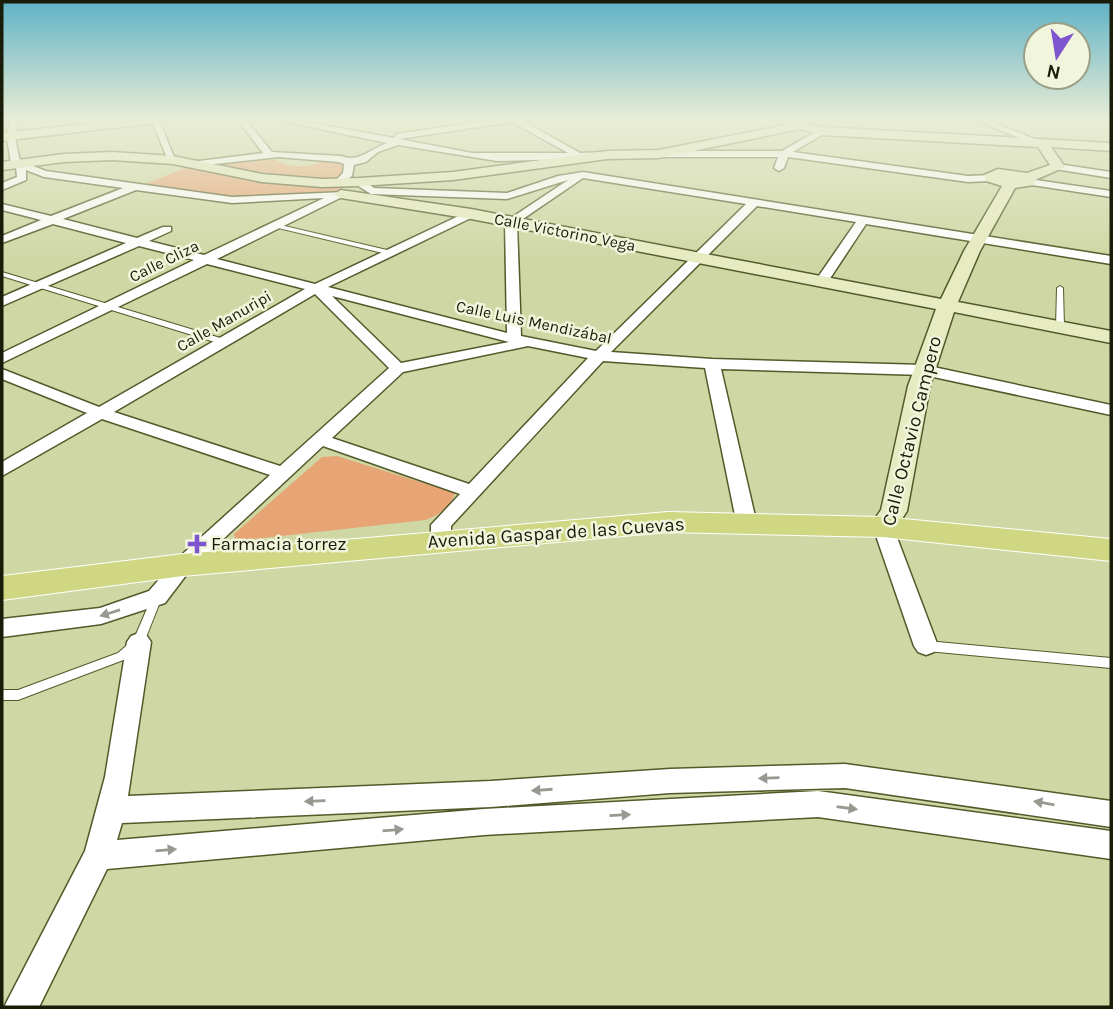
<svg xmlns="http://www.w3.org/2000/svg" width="1113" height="1009" font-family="Karla,sans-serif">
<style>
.green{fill:#e7a475}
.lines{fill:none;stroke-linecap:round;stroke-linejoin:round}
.lane-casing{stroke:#53592a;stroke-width:2}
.street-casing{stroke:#53592a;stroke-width:3}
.secondary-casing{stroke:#53592a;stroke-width:3}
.primary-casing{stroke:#fff;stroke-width:2}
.lane{fill:#fff;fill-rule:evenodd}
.street{fill:#fff;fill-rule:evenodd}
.secondary{fill:#e7ebc1;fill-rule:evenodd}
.primary{fill:#cfd782;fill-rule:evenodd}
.oneway{fill:#989990}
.poi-dot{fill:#7d55ce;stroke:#f0f5db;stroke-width:2.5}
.labels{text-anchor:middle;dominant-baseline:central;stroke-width:5;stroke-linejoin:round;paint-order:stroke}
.far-street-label{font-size:16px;fill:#191c08;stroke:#f0f5db}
.street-label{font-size:19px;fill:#191c08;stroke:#f0f5db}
.poi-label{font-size:19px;fill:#191c08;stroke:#f0f5db;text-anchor:start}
</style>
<rect width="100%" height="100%" fill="#cfd7a4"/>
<path class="green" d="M270,157C287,168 309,170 326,159L343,165L342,178L316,179L223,167L220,163Z
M185,168C220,174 255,180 290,184C307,186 325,183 340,187L344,191L338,195L230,199L140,186Z
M337,456L455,493C451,506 438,516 425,520L236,541L234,534L322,457Z"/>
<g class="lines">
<defs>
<path id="lane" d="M276,224L387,250L390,252L387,254L274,227V225Z
M2,272L227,340L228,342L224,344H221L2,276Z
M1060,286L1063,288L1064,327L1060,329L1056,327L1057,288Z
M157,593L161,594L162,597L143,645L126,659L18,700H2V690H18L118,653L134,639L152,597L153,594Z
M927,641L1111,658V668L927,651L923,649L921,646L923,643Z"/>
<path id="street" d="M10,119H18L15,138L20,161L46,171L232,197L344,192V196L217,259L315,284L467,212H475V216L328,287L507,333L505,222L568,180L507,199L371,194L355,184V180H363L374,188L507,193L558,176L583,172L1111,256V264L866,224L827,283L822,284L816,280L856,222L757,206L611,352L712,359L924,365L1111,405V415L924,375L721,369L757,525L754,530H740L737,525L705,368L603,361L451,526V541L448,546H434L431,541V525L460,494L323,446L190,570L165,603L101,624L2,637V619L100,608L149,591L176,560L270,475L102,419L2,476V462L87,413L2,379V369L99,407L305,289L207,264L2,363V353L194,260L139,246L2,306V297L126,243L53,224L2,243V236L41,220L2,210V204L51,216L123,188L44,177L26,170V180L2,190V183L17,177L16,167L11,163L7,138ZM583,178L746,204L596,351L521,336L517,223ZM136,190L232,203L324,198L204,255L149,241L171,231V227H163L137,238L63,219ZM315,294L389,368L280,466L114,412ZM332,296L509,342L401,363ZM528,346L588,358L469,484L332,438L403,372Z
M151,119L159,120L176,162L168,160Z
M237,119H245L272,152L341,156C359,163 370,149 387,143L272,119H290L394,138L397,134L496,119H520L580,153L607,152L612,155L607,158L497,161L398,145L378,152L366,162L354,165L352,176L339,185L334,182L343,173L344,164L339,162L278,157L188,167L186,165L191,162L263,153ZM512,122L568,153H472L399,139Z
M973,119H985L1047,144L1039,146Z
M822,128L825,129V133L793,152L968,176L991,175L996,178L991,181L968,182L788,157L784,168L779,171L774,168L778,157H659L654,154L659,151H782Z
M1058,164L1111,172V178L1055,169V165Z
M1029,179L1111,191V197L1025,184V180Z
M883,520L890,522L893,527L938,646L934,652L926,655L918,652L914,646L873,527L876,522Z
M139,633L147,636L151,642L128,796L491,781L670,769L845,764L1111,801V827L845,788L670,793L491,807L122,823L117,840L484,809L818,791L1111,831V859L818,817L484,835L107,869L39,1007H4L85,851L105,777L127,642L131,636Z"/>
<path id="secondary" d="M132,119H170L164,122L2,141V133Z
M782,119L822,127L1111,143V151L1051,147L1065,167L1035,180L1034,185L1015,188L980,251L958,302L1111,331V343L954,312L930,386L907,511L893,533L883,536L873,533L869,527L881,510L908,386L936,309L471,219L341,198L334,194L341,190L471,209L941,299L964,251L1002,186L986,181L984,175L998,169L1027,173L1050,165L1038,147L822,135L800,129L659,158L607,159L453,180L359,186L322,187L262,182L173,164L112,160L64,162L2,170V162L64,154L112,152L173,156L262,174L322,179L359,178L453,172L607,151L659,150L786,125L782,123Z"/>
<path id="primary" d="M668,512L883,517L1111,539V561L883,537L668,532L183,576L2,600V576L183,554Z"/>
</defs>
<use href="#lane" class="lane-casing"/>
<use href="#street" class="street-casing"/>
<use href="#secondary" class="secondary-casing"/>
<use href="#primary" class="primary-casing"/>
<use href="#lane" class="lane"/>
<use href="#street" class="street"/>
<use href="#secondary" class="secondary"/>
<use href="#primary" class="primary"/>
</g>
<defs><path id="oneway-solid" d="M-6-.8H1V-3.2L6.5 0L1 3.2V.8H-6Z" transform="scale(1.75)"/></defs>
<g class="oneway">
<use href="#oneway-solid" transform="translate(110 613) rotate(163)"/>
<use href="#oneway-solid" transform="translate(769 778) rotate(178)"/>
<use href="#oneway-solid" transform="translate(542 790) rotate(176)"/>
<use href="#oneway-solid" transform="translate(315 801) rotate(178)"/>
<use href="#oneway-solid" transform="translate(1044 803) rotate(-170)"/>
<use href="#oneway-solid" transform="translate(847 808) rotate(8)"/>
<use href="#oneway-solid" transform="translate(620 815) rotate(-3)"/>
<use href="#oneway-solid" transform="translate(393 830) rotate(-5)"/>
<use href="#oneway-solid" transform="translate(166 850) rotate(-5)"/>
</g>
<linearGradient id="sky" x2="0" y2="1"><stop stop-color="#5fb2c6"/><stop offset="0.46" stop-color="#e9edd6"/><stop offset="1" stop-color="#e9edd6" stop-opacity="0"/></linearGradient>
<rect width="1113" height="260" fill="url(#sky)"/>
<path class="poi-dot" d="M193.5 533.5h7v7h7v7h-7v7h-7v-7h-7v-7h7z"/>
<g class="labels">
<g class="far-street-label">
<text transform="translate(565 232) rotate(11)">Calle Victorino Vega</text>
<text transform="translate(164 261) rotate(-26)">Calle Cliza</text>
<text transform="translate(224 321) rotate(-30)">Calle Manuripi</text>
<text transform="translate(534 322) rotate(12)">Calle Luis Mendizábal</text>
</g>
<g class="street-label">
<text transform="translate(912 431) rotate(-76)">Calle Octavio Campero</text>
<text transform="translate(556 533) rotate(-4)">Avenida Gaspar de las Cuevas</text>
</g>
<g class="poi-label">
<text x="211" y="544">Farmacia torrez</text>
</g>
</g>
<rect width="1113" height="1009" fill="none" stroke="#191c08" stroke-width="7"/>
<g transform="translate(1057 56) rotate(192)"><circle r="33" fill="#f0f5db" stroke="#9a9e87" stroke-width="2"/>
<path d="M0-5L12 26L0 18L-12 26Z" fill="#7d55ce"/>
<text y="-10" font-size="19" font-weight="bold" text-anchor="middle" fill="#191c08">N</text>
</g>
</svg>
